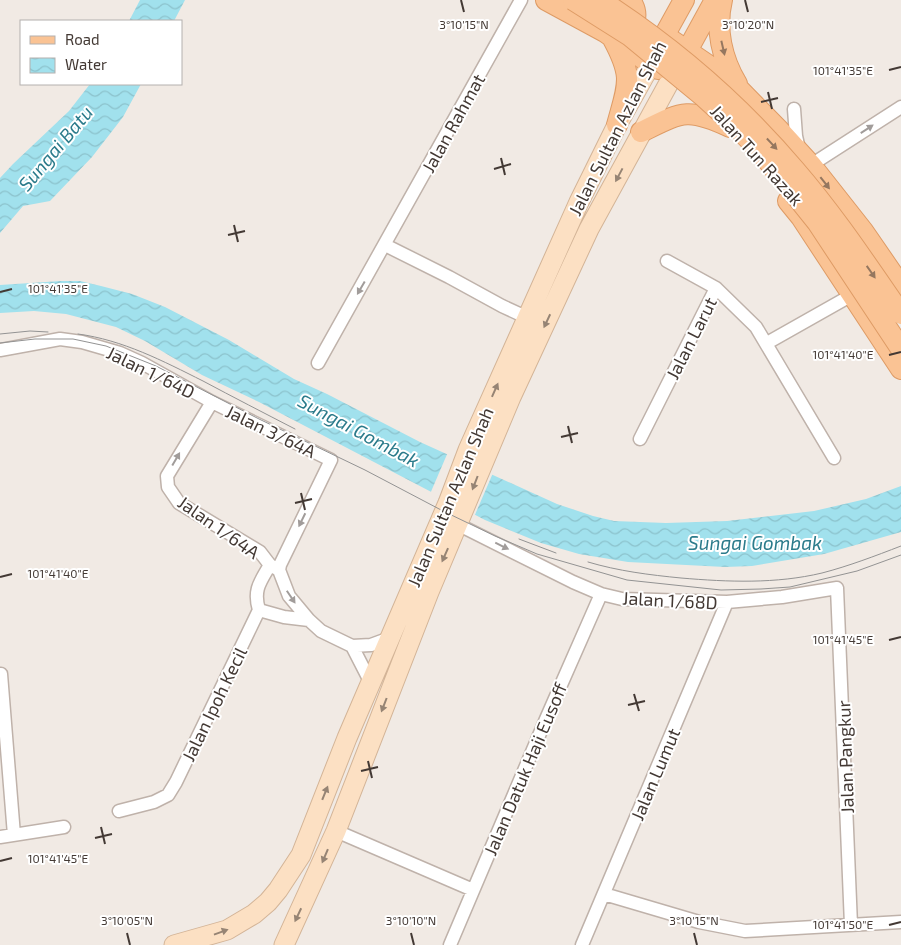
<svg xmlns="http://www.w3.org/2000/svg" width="901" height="945" font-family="'Exo 2',sans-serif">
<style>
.water{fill:url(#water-waves)}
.pier{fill:#f1eae4}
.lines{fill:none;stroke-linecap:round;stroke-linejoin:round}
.street-casing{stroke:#bfb2aa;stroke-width:15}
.secondary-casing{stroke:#d3b497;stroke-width:21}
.primary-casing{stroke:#de9b65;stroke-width:22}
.street{stroke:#fff;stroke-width:12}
.secondary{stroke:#fce0c3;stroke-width:19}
.primary{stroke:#fac394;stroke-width:20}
.tram{stroke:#939393;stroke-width:1}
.primary-bridge-casing{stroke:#de9b65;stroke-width:22;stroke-linecap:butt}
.primary-bridge{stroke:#fac394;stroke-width:20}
.oneway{fill:#95775f}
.oneway2{fill:#a19c9a}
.oneway3{fill:#968474}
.ticks{fill:none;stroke:#433934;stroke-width:2}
.labels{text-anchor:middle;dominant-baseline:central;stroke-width:4;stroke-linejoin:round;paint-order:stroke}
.street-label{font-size:18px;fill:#433934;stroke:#fff}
.water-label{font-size:19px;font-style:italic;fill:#2b7b8b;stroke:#fff}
.ticks-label{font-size:12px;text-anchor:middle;fill:#433934;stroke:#fff;stroke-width:4;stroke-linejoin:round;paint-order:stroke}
</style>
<defs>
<pattern id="water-waves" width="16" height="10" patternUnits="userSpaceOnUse" patternTransform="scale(1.25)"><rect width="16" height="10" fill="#a1e1ed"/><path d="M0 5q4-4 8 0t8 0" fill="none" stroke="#8cc2cc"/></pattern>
</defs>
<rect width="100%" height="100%" fill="#f1eae4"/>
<path class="water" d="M140,0H185L174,21H129Z
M90,84H141L123,117L92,157L50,201L23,206L0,233V178L13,164L69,111Z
M61,281H80L101,286L132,294L165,307L229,340L294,379L327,394L420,442L557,504L593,516L614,521L666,523L727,521L814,511L866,499L901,486V532L824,554L752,566L725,567L628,562L579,554L541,543L485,520L259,402L202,375L145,341L116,327L66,314L34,311L0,313V285Z"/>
<path class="pier" d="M448,452L493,473L474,517L430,494Z"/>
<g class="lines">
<defs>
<path id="street" d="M794,109L796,136L799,149
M811,165L901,107
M385,245L449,277L502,306L528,318
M667,261L716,288L756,327L834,458
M767,343L852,295
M0,350L60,339L82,342L120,353L142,363L212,402L331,460L280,565L279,570
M318,363L521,0
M212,402L167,476L168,487L179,503L260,552L270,565L279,570L289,596L309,620L321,631L352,646L371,645L390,638
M640,439L716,288
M457,527L465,528L573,582L601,594L622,599L727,602L782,597L837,588L851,925
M259,610L284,617L309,620
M352,646L371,683
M1,674L14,835
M119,811L154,802L168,795L176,782L259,610C253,590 260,582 270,565
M336,831L473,890
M0,837L64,827
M604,894L699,922L745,931L901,922
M450,945L546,719L601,594
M582,945L727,602"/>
<path id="secondary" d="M174,945L227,930L254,914L268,902L278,890L301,855L347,738L448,503L468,450L579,202L617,125L651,64
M284,945L336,831L429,592L511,397L589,229L671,79"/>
<path id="primary" d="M546,0L605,32L658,69
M722,0C715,29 722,59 737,84
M622,32C637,26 639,13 630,0
M664,35L730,80L778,129L811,165L863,231L901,286
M613,39C634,78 628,84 617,125
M658,47L684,0
M681,62L715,0
M641,132C682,112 687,107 730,127
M788,201L801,217L901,369"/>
</defs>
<use href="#street" class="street-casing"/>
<use href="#secondary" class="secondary-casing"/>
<use href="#primary" class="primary-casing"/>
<use href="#street" class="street"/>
<use href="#secondary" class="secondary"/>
<use href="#primary" class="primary"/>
<path class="tram" d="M0,334L30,331L48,332
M78,334C123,340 163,361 203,381C233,397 264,413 295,429
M0,343L35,339H73L106,346L156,366L259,419L365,470L443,511L495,536L537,554L627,580L721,590L761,589L790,587L857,571L901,555
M519,539L556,553
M588,562C618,571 650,575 681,578C728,582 776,584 822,573C849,566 875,556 901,546"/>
<defs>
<path id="primary-bridge" d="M573,0L630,36L704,97L738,128L760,151L817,222L901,349
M600,0C673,47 739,104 795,170C834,215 867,265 901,314"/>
</defs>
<use href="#primary-bridge" class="primary-bridge-casing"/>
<use href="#primary-bridge" class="primary-bridge"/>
</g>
<defs><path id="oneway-solid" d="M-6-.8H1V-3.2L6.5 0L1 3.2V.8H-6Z" transform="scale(1.25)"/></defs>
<g class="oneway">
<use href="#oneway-solid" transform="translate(723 48) rotate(77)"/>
<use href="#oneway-solid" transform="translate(772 144) rotate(47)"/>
<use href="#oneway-solid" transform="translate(825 183) rotate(52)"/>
<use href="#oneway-solid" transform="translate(871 272) rotate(55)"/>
</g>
<g class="oneway2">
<use href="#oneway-solid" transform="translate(867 129) rotate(-33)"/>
<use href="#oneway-solid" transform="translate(361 288) rotate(120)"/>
<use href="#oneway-solid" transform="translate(176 459) rotate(-60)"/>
<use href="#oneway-solid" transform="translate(302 520) rotate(116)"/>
<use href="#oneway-solid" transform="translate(502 546) rotate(26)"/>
<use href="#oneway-solid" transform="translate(291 597) rotate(56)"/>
</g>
<g class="oneway3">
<use href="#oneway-solid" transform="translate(619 175) rotate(118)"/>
<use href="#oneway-solid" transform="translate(547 321) rotate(115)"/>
<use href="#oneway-solid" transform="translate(495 390) rotate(-66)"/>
<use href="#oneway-solid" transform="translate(475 483) rotate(111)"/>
<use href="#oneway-solid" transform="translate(445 555) rotate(114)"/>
<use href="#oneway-solid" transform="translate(384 705) rotate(111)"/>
<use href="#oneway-solid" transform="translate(325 793) rotate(-68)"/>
<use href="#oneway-solid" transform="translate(325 856) rotate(113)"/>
<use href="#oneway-solid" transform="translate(298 915) rotate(115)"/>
<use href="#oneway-solid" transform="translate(221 932) rotate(-20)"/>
</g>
<path class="ticks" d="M461,0L464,12M745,0L748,12M889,70L901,67M768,92L772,109M761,102L778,98M501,158L505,175M494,169L511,164M234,225L238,242M228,235L245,231M0,292L12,289M889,355L901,352M568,426L572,443M561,437L578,433M301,493L305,510M295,503L312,499M0,577L12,574M889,640L901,637M634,694L639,711M628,705L645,701M368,761L372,778M361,771L378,767M101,827L105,844M95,838L112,834M0,861L12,858M889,925L901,922M127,933L130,945M411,933L414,945M694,933L697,945"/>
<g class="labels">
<g class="street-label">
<text transform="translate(453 123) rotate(-61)">Jalan Rahmat</text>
<text transform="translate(617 128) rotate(-63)">Jalan Sultan Azlan Shah</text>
<text transform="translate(757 155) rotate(48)">Jalan Tun Razak</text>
<text transform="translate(691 338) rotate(-63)">Jalan Larut</text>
<text transform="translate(151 372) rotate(26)">Jalan 1/64D</text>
<text transform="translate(271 431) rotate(26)">Jalan 3/64A</text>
<text transform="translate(450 497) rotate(-67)">Jalan Sultan Azlan Shah</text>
<text transform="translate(219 527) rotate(35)">Jalan 1/64A</text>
<text transform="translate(670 600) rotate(3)">Jalan 1/68D</text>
<text transform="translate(214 704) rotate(-64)">Jalan Ipoh Kecil</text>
<text transform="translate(845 757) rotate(-92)">Jalan Pangkur</text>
<text transform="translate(525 769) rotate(-67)">Jalan Datuk Haji Eusoff</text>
<text transform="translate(655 774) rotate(-67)">Jalan Lumut</text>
</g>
<g class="water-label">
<text transform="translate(55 148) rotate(-50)">Sungai Batu</text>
<text transform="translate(359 430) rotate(28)">Sungai Gombak</text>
<text x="755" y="542">Sungai Gombak</text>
</g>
</g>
<g class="ticks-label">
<text x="464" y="29">3°10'15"N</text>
<text x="748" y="29">3°10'20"N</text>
<text x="843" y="75">101°41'35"E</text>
<text x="58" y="293">101°41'35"E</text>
<text x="843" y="359">101°41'40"E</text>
<text x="58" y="578">101°41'40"E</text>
<text x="843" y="644">101°41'45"E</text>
<text x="58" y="863">101°41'45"E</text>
<text x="127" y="925">3°10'05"N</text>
<text x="411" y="925">3°10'10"N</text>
<text x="694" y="925">3°10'15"N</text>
<text x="843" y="929">101°41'50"E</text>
</g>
<rect x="20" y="20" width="162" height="65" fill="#ffffff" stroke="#b4b0ae"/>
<rect x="30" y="36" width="25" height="8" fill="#fac394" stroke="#b4b0ae"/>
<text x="65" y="45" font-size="15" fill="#433934">Road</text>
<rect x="30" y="58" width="25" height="15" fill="url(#water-waves)" stroke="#b4b0ae"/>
<text x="65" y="70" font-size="15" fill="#433934">Water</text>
</svg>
